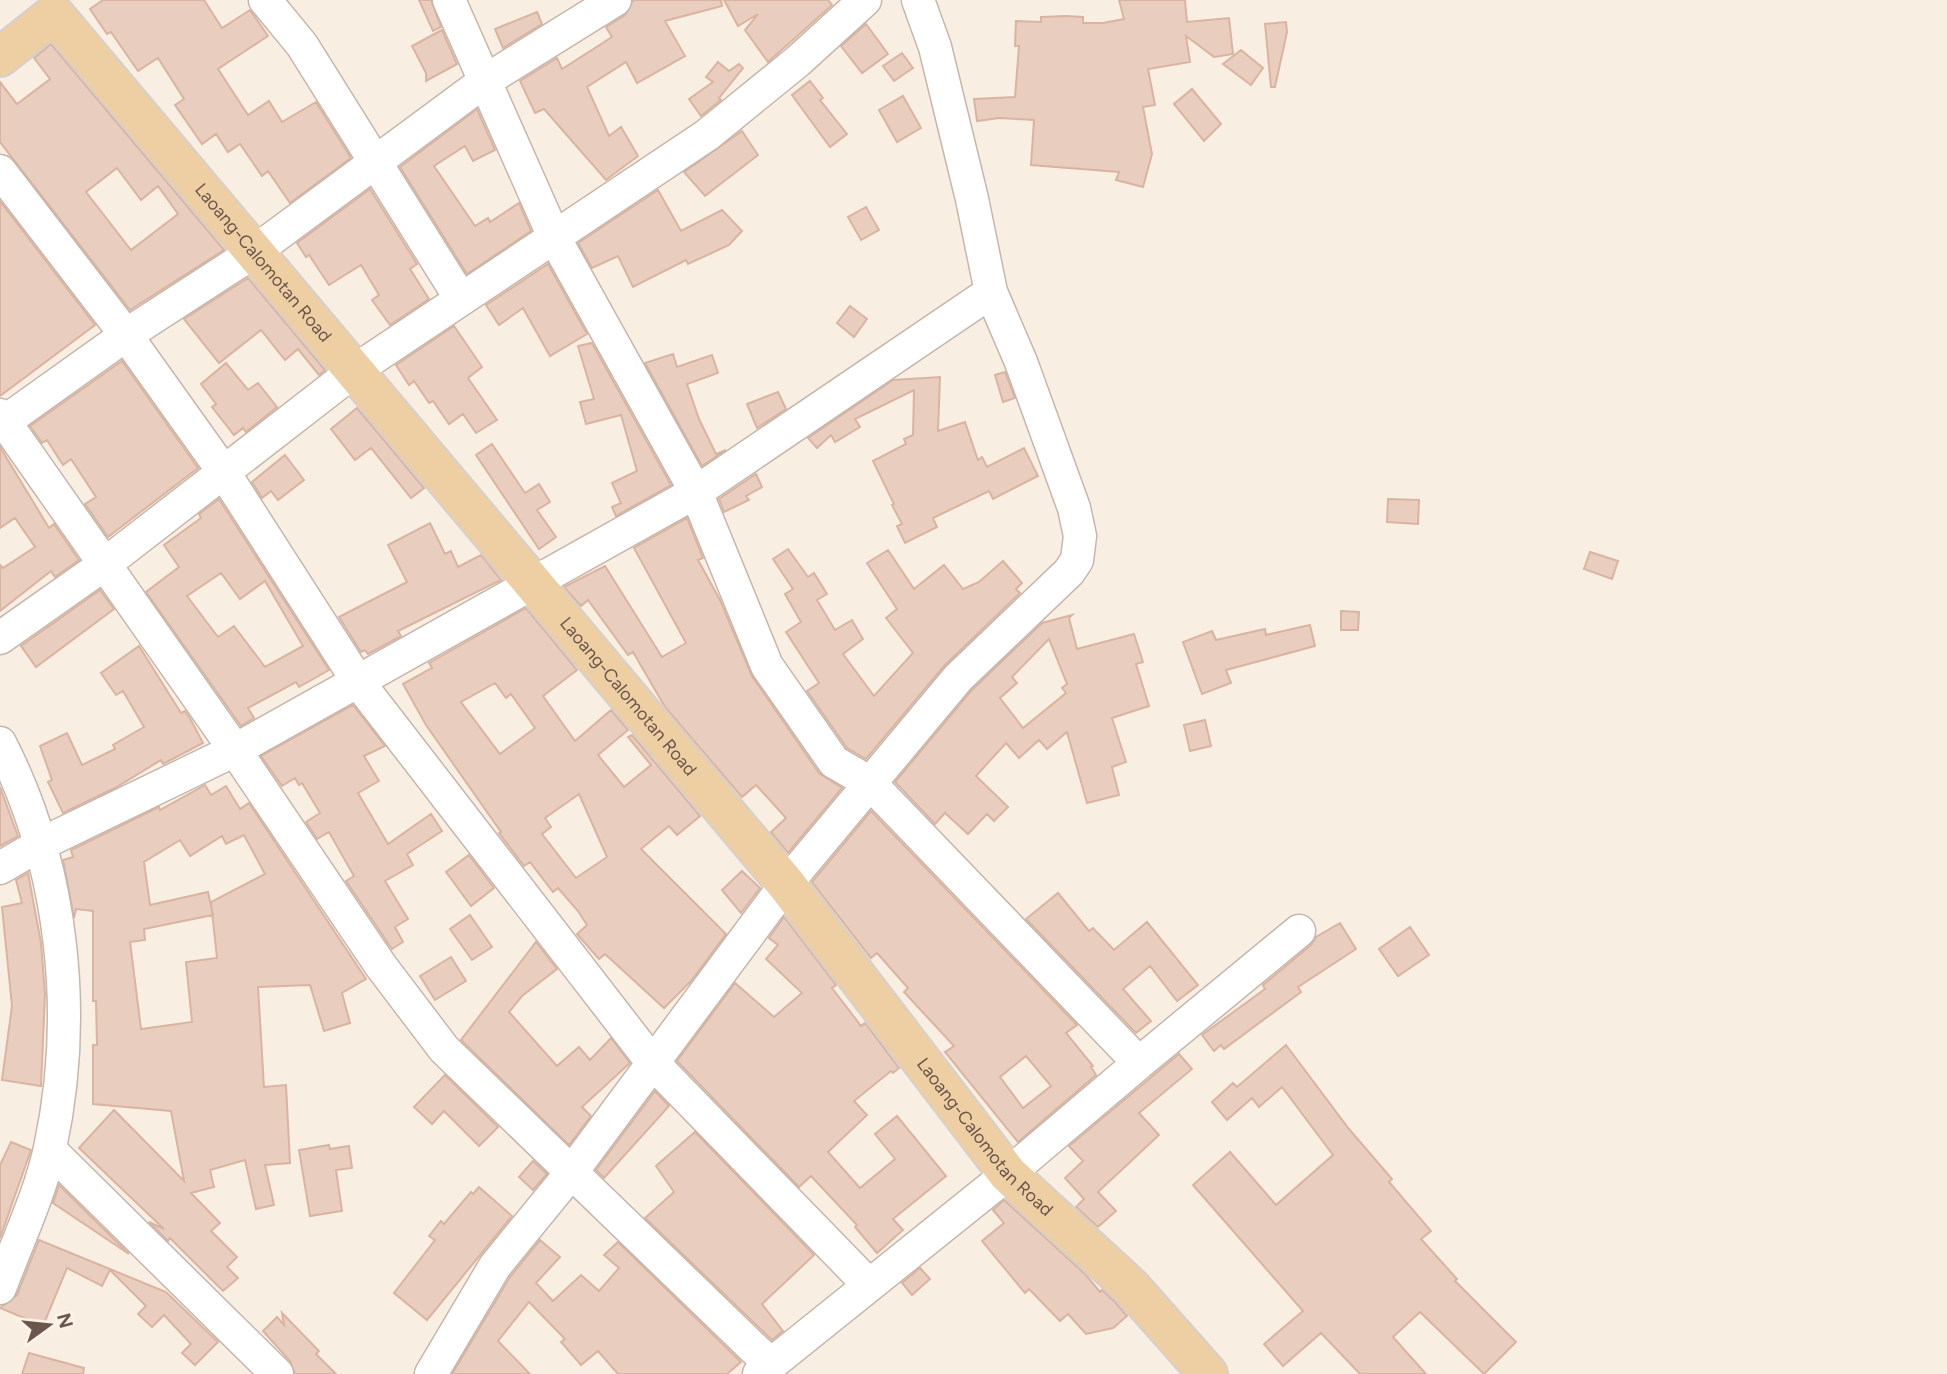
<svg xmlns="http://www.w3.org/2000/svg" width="1947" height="1374" font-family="Figtree,sans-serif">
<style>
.building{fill:#e9cdbe;stroke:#dab4a0;stroke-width:2;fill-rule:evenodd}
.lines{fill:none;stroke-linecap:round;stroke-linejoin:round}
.minor-casing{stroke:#c7b6ab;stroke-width:35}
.major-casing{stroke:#d6d0cd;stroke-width:42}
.minor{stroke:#fff;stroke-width:32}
.major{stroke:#eecfa3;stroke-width:38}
.labels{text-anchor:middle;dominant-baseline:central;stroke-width:6;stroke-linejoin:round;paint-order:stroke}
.street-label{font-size:18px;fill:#6c564c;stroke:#fcf3e7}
</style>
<rect width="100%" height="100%" fill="#f8efe2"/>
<path class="building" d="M103,0H204L222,28L250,10L268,36L218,69L248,115L269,101L282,122L316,102L351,158L290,203L268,171L262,176L240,144L228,152L216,134L202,144L175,105L184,99L158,58L138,71L111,32L107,34L90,9Z
M419,0H431L441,27L433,31Z
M633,0H721L722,6L665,21L685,56L637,83L626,62L587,87L609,136L621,127L638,156L606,180L544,109L535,113L520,81L557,58L562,69L612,37L606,27L625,15Z
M724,0H828L832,5L768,62L745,30L758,14L738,26Z
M1119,0H1185L1187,22L1229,18L1233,54L1214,57L1186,36L1190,62L1148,69L1155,105L1143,107L1152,154L1143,187L1116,180L1119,172L1031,165L1034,120L999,118L977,121L974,99L1015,97L1019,46H1015L1016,21L1041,22V17L1066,16L1083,17V23H1103L1124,19Z
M537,12L542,24L503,48L495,29Z
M1286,22L1287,32L1275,87H1271L1265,24Z
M866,24L888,54L862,73L841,46Z
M442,30L457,64L426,81V73L412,46Z
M51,44L224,250L130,310L0,142V82L17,104L50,79L34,58ZM117,168L141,200L158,186L178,214L131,250L86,192Z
M1241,50L1263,68L1251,85L1223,64Z
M902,53L913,68L894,81L883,66Z
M718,62L729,71L739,64L743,68L719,98L721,100L701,116L689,99L713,82L706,77Z
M810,81L823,98L820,100L847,134L830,147L792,95Z
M1192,89L1221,124L1204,141L1174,104Z
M903,96L921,128L897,142L879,110Z
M477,109L495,150L473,161L465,146L434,166L475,226L488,218L490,222L519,203L531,231L467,274L400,167Z
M742,131L758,155L705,196L684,172Z
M370,189L417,264L410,269L429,299L390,325L372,300L379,295L361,265L329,285L309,255L306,257L297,243Z
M658,190L681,231L722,210L742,231L729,245L688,264L686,260L633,287L618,256L592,268L578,243Z
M0,201L95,325L0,396Z
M866,207L879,230L861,240L848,217Z
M548,264L587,334L550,356L523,308L499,325L486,305Z
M248,278L325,370L319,375L298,349L285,360L261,330L219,363L184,319Z
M850,306L867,319L854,337L837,323Z
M454,326L482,367L468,378L497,420L476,433L463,414L449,424L433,401L429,403L414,381L409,385L396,365Z
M592,343L671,485L616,516L612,507L621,503L612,483L637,471L621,415L586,424L580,402L594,399L578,346Z
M673,354L677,367L712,355L718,373L687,384L699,419L716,454L726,450L702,466L645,363Z
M122,361L198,468L108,537L85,504L96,497L71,459L63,465L47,440L42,443L30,426Z
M226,363L248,390L258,383L277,407L246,432L243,428L234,435L212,407L216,404L201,384Z
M1005,372L1015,398L1003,402L995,375Z
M940,377L938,431L965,422L978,460L982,457L987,467L1024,448L1038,476L993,499L989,491L933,518L937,527L905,543L897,526L902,524L892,505L894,504L873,461L906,444L904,439L913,435L914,390L855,419L860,427L835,442L831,435L817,448L808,438L893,380Z
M778,392L786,409L757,428L747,404Z
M357,408L424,488L411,498L371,448L355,460L331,429Z
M492,444L525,493L539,484L550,502L537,510L556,537L539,549L476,455Z
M0,447L49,528L54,524L79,560L55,577L51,571L0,611V565L3,568L35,547L15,518L0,528Z
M285,455L304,480L278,500L271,491L262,498L252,482Z
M756,474L762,487L746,496L749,500L724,512L719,499Z
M219,499L329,670L299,687L296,682L248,708L254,718L241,726L146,592L179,567L164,545L201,518L199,514ZM221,573L240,599L265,581L303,646L265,667L234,626L218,637L187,596Z
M1388,499L1419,500L1418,524L1387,522Z
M687,518L703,558L698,560L720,600L752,676L819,773L842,788L788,853L771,832L786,818L756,785L742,797L665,707L633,652L628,655L588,600L581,606L564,587L605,566L662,657L686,643L634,548Z
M430,523L445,554L451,551L458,567L481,555L501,580L398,631L401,636L368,654L365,650L361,652L339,617L407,582L388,545Z
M788,549L808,577L814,573L827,594L817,600L835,630L852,620L863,639L843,654L874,696L913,653L886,618L897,609L867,563L888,550L914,589L944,565L963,589L979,582L1003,561L1022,583L1016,589L1020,593L944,666L866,759L847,748L807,691L819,683L786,632L801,622L785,594L793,589L773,559Z
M1590,552L1618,561L1612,579L1584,569Z
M100,590L114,609L36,667L21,646Z
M526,608L577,670L543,696L575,741L611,710L628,730L598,755L624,787L651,765L628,737L632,735L700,816L677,835L669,826L641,849L726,934L692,980L664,1008L605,954L599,959L577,934L587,925L578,911L558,888L553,892L530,862L524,866L499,833L501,832L426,725L403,684L432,668L429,663ZM495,683L506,698L511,694L535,728L500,754L461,702ZM579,794L607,857L576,878L542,834L551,827L545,818Z
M1341,611L1359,612L1358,630H1341Z
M1072,615L1069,618L1077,649L1134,634L1143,662L1136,664L1149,706L1112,718L1126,762L1112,767L1119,795L1087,803L1067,732L1047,749L1039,740L1019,758L1006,743L976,776L1008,807L994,821L987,814L968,834L945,813L935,824L895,782L971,691L1042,623ZM1049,639L1067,684L1062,688L1066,693L1023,728L1000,698L1017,683L1012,677Z
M1310,625L1315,646L1226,670L1231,683L1202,694L1183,642L1212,631L1216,640L1265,629L1266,635Z
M139,646L181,713L185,711L191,720L203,743L163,764L161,760L115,788L63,813L48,782L52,780L40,746L67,733L82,765L115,749L113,745L144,727L123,691L116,695L101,673Z
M353,705L385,746L364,756L379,781L358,793L388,844L431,814L442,831L407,854L413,865L385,881L408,919L395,927L403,942L392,949L346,881L354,876L329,832L317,839L306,822L320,813L302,783L299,785L295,778L282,786L261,756Z
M1205,720L1211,746L1190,751L1184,725Z
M205,785L211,795L226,786L240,809L249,803L366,979L342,993L350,1023L324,1031L310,985L258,987L264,1087L286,1085L290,1163L265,1165L274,1205L256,1209L245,1160L210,1170L214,1187L191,1193L220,1223L211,1231L237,1257L227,1267L238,1278L223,1291L170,1238L168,1241L149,1222L164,1229L79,1148L114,1110L184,1181L171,1111L93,1104V1045H97L96,1001H93V911L76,909L74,918L63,860L73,857L71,850L159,807L160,810ZM244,835L265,874L211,902L217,958L186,962L192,1022L141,1029L130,942L145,940L144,929L213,915L208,892L150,905L144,862L180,840L190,856L222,836L226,844Z
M0,787L18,836L0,846Z
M871,811L1077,1025L1066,1033L1093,1066L1091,1067L1096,1075L1018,1142L945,1052L954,1046L904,992L908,988L877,953L871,958L812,882ZM1026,1056L1051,1086L1023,1108L1000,1077Z
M469,855L494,888L471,906L446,872Z
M742,871L760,888L741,913L722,890Z
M28,873L41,943L45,994L41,1086L2,1080L12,1006L2,907L22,903L16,880Z
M1058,893L1089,931L1093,928L1114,950L1147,922L1198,985L1177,1001L1150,966L1123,989L1151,1021L1136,1033L1026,919Z
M470,915L492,947L472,960L450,929Z
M784,917L836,985L832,988L861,1026L865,1023L899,1068L893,1073L891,1071L854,1101L867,1115L828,1152L860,1188L895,1159L875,1134L897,1116L946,1176L893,1219L903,1230L877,1253L855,1227L857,1225L811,1176L799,1187L677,1061L735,983L774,1017L802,993L766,959L778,945L769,938Z
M1340,923L1356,949L1298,987L1301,992L1224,1049L1221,1045L1214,1051L1202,1035L1265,989L1263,985L1311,945L1316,937Z
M1410,927L1429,955L1398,976L1379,949Z
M536,942L557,969L522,996L509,1012L557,1066L579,1047L590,1060L611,1038L630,1063L582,1107L591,1116L569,1145L461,1040Z
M451,957L466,981L435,1000L420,976Z
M1286,1045L1349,1129L1392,1179L1389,1182L1431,1231L1421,1239L1457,1279L1455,1281L1516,1342L1484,1374L1420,1312L1393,1337L1426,1374H1360L1321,1333L1283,1366L1264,1344L1303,1311L1193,1185L1230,1152L1276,1205L1333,1155L1282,1087L1259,1107L1252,1098L1227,1120L1212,1102L1233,1083L1237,1087Z
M1179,1054L1192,1069L1139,1113L1159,1135L1098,1192L1116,1211L1098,1227L1076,1207L1084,1199L1065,1178L1083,1161L1069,1146Z
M445,1075L498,1127L479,1146L444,1111L432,1124L414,1107Z
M655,1091L669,1106L604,1178L596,1170Z
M695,1132L814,1255L762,1304L783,1331L772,1340L645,1218L674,1192L656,1166Z
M11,1142L31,1150L0,1238V1165Z
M329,1145L330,1149L349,1146L352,1168L336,1170L342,1211L310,1216L299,1150Z
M533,1161L547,1174L533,1190L519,1177Z
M59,1185L129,1254L53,1203Z
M479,1187L512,1216L427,1320L394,1293L435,1240L429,1236L441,1221L444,1224L471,1192L473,1194Z
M1004,1200L1085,1274L1100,1292L1102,1290L1115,1302L1127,1316L1113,1328L1086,1334L1068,1314L1060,1321L1029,1289L1025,1293L982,1241L1004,1223L993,1210Z
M39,1240L166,1292L218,1342L195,1365L182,1353L191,1344L164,1315L152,1327L138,1314L146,1306L110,1270L102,1286L67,1268L43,1326L0,1308L17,1295Z
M540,1240L560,1257L536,1283L553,1301L581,1275L599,1291L619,1268L604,1255L618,1242L741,1362L727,1374H618L598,1351L581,1365L561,1342L565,1339L529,1302L498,1341L530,1374H452L510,1277Z
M920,1268L930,1279L912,1295L902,1283Z
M282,1313L319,1351L316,1354L336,1374H295L290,1361L263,1331L277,1317L284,1325Z
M29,1353L84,1368L83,1374H22Z"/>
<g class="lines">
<defs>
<path id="minor" d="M265,0L302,45L461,299
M449,0L554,237L696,492L767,666L834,762L869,782L1139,1063L1299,931
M0,171L126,335L223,471L359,683L652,1062L868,1284
M0,415L235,750L381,966L444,1049L771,1365
M0,425L126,335L254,252L485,81L615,0
M0,638L105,564L354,371L707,135L798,61L865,0
M0,743C63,865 79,1014 50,1148C41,1192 16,1245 0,1288
M0,868L41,844L235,750L696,492L991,292
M50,1150L277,1374
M431,1374L495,1266L571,1173L786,884L958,678L1069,572L1077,560L1080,536L1074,508L1021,362L991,292L972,199L935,47L918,0
M759,1374L1008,1174L1139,1063"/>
<g id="major">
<path id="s1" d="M0,57L54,14L786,884L1008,1174L1131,1287L1208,1374"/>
</g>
</defs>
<use href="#minor" class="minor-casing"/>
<use href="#major" class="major-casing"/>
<use href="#minor" class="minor"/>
<use href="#major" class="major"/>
</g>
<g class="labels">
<g class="street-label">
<text stroke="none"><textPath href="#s1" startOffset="394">Laoang-Calomotan Road</textPath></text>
<text stroke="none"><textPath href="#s1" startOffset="961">Laoang-Calomotan Road</textPath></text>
<text stroke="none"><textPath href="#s1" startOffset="1528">Laoang-Calomotan Road</textPath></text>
</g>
</g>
<g transform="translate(49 1325) rotate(75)" stroke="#fcf3e7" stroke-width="5" paint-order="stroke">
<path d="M0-5L12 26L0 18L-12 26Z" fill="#6c564c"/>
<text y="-10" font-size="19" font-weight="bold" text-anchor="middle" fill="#6c564c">N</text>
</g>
</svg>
